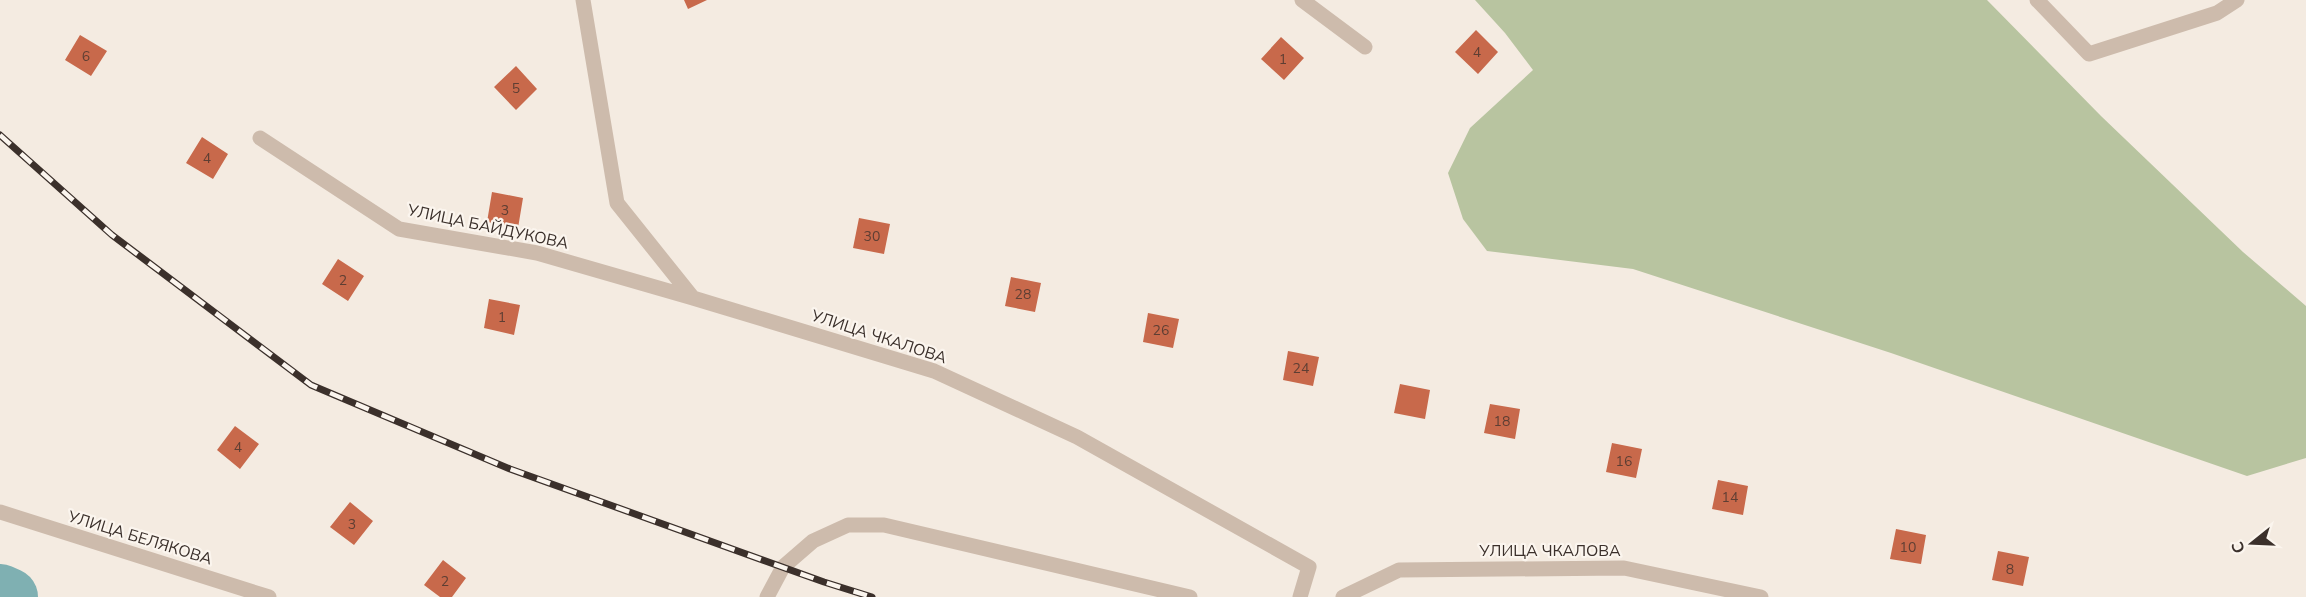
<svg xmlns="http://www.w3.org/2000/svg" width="2306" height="597" font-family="'Nunito Sans',sans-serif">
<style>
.green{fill:#b8c4a0}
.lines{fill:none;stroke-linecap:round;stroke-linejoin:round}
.river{stroke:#7fb0b2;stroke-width:58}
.building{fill:#c8694b}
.minor{stroke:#cdbbac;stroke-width:15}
.rail-casing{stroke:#3b302b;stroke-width:7}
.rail{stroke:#fbf5ee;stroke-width:4.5;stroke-dasharray:14;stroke-linecap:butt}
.labels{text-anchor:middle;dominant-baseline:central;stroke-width:4.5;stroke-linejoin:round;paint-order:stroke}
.number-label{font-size:14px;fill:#5e3e33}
.street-label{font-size:16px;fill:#3b302b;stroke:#fbf5ee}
</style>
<rect width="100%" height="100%" fill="#f4ebe1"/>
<path class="green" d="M1475,0H1987L2101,116L2243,252L2306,306V458L2247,476L1891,353L1633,269L1487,251L1463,219L1448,173L1470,128L1533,70L1505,33Z"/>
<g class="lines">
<path class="river" d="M0,593L9,597"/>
</g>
<path class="building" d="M684,0H707L688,9Z
M1476,30L1498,52L1478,74L1455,52Z
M80,35L107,51L91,76L65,60Z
M1281,37L1304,58L1284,80L1261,59Z
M516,66L537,89L516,110L494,87Z
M202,137L228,154L213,179L186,163Z
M492,192L523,198L518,228L487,222Z
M859,218L890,224L884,254L853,248Z
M338,259L364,276L348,301L322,284Z
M1011,277L1041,283L1035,312L1005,306Z
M489,299L520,305L514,335L484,328Z
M1148,313L1179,319L1173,348L1143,342Z
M1288,351L1319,357L1313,386L1283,380Z
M1400,384L1430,390L1425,419L1394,413Z
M1490,404L1520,409L1515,439L1484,433Z
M235,426L259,444L240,469L217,450Z
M1612,443L1642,449L1636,478L1606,472Z
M1718,480L1748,486L1743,515L1712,509Z
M350,502L373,521L354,545L330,527Z
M1896,529L1926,535L1921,564L1890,559Z
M1998,551L2029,557L2023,586L1992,580Z
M443,560L466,578L452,597H440L424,585Z"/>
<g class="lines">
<path class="minor" d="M583,0L617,203L693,298L934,371L1077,437L1309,567L1300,597
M1302,0L1365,47
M2037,0L2089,54L2217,13L2237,0
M260,138L399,229L537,253L693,298
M0,512L269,597
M767,597L783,567L813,541L848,525H884L1190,597
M1343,597L1399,570L1624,568L1761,597"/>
<defs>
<path id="rail" d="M0,135L112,235L311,385L510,469L824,582L872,597"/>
</defs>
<use href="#rail" class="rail-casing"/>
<use href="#rail" class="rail"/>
</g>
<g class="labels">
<g class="number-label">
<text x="1477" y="52">4</text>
<text x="86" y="56">6</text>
<text x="1283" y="59">1</text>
<text x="516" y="88">5</text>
<text x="207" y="158">4</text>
<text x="505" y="210">3</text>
<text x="872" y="236">30</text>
<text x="343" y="280">2</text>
<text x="1023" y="294">28</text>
<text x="502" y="317">1</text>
<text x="1161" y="330">26</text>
<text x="1301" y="368">24</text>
<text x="1502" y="421">18</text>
<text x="238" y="447">4</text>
<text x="1624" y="461">16</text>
<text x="1730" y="497">14</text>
<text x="352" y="524">3</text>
<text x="1908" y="547">10</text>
<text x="2010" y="569">8</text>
<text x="445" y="581">2</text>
</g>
<g class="street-label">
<text transform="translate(488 227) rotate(12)">УЛИЦА БАЙДУКОВА</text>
<text transform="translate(879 337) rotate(18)">УЛИЦА ЧКАЛОВА</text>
<text transform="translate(140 538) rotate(17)">УЛИЦА БЕЛЯКОВА</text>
<text x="1550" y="551">УЛИЦА ЧКАЛОВА</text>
</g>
</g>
<g transform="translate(2252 543) rotate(252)" stroke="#fbf5ee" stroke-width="4.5" paint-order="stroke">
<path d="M0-4.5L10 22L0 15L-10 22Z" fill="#3b302b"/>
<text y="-9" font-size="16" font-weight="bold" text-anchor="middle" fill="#3b302b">С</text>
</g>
</svg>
